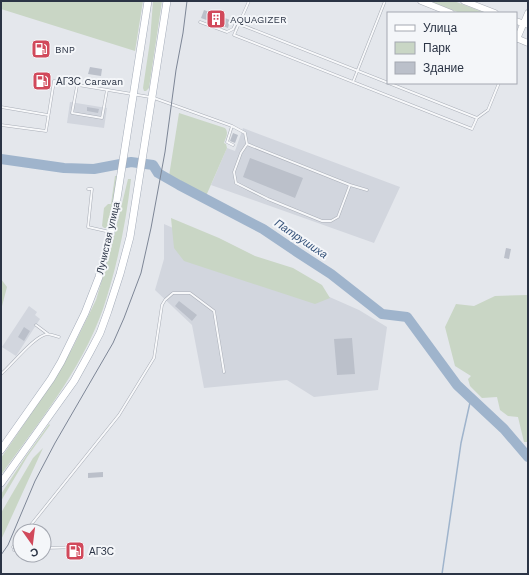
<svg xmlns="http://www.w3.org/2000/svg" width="529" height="575" font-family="'Work Sans',sans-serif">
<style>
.built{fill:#d2d6de}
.green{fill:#c9d6c5}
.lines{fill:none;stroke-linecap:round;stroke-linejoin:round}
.stream{stroke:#9fb4cc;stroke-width:1.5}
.river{stroke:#9fb4cc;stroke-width:10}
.building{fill:#bbc0ca}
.lane-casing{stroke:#a9aeb7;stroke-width:3}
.secondary-casing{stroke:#a9aeb7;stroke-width:7}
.primary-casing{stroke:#a3abb8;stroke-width:8}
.lane{stroke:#f7f8fa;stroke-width:2}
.secondary{stroke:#fff;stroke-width:6}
.primary{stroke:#fff;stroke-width:7}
.tram{stroke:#7d8696;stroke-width:1}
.labels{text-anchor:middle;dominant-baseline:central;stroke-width:4;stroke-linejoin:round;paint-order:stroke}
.poi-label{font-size:10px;fill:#2b3445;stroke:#f4f6f9;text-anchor:start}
.street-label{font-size:10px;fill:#2b3445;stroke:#f4f6f9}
.water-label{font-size:11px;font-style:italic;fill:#34527a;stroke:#f4f6f9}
</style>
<rect width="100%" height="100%" fill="#e4e7ec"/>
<path class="built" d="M70,102L107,108L104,128L67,123Z
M243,128L400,187L374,243L211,185L227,148L235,151Z
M164,224L359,310L387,327L378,390L314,397L287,380L204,388L192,325L155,290L164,259Z
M29,306L37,312L35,315L40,319L16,356L2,347Z"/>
<path class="green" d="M1,1H143L135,51L1,9Z
M153,1H162L149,88L146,91H144L143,88L150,41Z
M429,1H454L485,13H460Z
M179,113L225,128C229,133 226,137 224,143L226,144L227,148L206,196L169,176Z
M115,176H117C115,190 115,218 106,228H104L102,226L104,208L108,204H111Z
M128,179H131C126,223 117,267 103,309C81,371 38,423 1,475V458L56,377L73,347L96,300L111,249Z
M171,218L219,238L255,256L293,268L322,285L330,298L315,304L184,261L174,248Z
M1,279L7,287L1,310Z
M528,295V442H524L518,417L508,416L500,410L497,397L482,398L470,386L468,379L471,376L455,366L445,327L456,304L474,306L495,296Z
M49,424L50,425L27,457L1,501V494L26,456Z
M43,448L1,540V513L33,458Z"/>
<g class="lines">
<path class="stream" d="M442,574L461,443L471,398"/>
<path class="river" d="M1,159L64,168L94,169L131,162L153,165L158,173L179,185L263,229L297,252L331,274L382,314L407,317L457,385L504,429L528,457"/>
</g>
<path class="building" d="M204,10L230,20L228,28L201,18Z
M37,45L45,47L43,52L36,49Z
M90,67L102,69L101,76L88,74Z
M87,107L99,109L98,113L87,111Z
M233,133L238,135L235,143L230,141Z
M250,158L303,178L295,198L243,177Z
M506,248L511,249L509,259L504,258Z
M179,301L197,315L192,321L175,306Z
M24,327L30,331L24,341L18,337Z
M352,338L355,374L337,375L334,339Z
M103,472V477L88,478V473Z"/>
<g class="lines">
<defs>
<path id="lane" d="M200,22L227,32L233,29L239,17
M239,24L477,118L472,129L234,35C239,23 244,13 249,1
M353,82L385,1
M77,86L72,113L102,118L107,90
M154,98L232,126L245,133L247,144L241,153L234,172L236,183L268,199L322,221H331L338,217L350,185L367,190
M1,107L48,115
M477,118L488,110L499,83
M1,125L46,131L54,81L150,97
M232,126L227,142L233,145
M247,144L350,185
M88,189H92L88,227L110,232
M36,325L48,334
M1,374C12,365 33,337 47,334C50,334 55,336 59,337
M26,531L119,415L154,358L162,305L165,300L173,293H190L214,311L224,372
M13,547L20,539
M44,548L82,547
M14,550L20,551"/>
<path id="secondary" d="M421,1L451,13
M464,1L495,13
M516,21L528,25
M516,38L528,43
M517,39L528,13"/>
<path id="primary" d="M1,450L51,379L61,362L85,313L99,277L113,224L148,1
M1,483L74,381L90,352L100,333L108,311L120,274L130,237L167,1"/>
</defs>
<use href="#lane" class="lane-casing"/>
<use href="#secondary" class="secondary-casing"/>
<use href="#primary" class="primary-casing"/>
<use href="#lane" class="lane"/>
<use href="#secondary" class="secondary"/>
<use href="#primary" class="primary"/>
<path class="tram" d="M1,555L8,545L35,481L55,443L113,343L124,318L141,273L151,228L165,152L176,70L183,33L187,1"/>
</g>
<defs>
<symbol id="building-square" viewBox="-11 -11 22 22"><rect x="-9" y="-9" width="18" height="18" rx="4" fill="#d1495b" stroke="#f4f6f9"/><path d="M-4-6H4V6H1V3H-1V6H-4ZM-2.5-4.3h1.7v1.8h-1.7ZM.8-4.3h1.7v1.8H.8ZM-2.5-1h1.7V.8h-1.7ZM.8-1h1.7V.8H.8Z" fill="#fff"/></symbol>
<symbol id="fuel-square" viewBox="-11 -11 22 22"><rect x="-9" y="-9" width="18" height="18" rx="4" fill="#d1495b" stroke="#f4f6f9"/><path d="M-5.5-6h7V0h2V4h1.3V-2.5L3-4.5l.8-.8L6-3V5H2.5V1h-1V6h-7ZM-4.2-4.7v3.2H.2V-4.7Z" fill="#fff"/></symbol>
</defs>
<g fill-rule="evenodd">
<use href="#building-square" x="205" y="8" width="22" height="22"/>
<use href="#fuel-square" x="30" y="38" width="22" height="22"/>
<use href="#fuel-square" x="31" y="70" width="22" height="22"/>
<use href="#fuel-square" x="64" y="540" width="22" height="22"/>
</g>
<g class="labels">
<g class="poi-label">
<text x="230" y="19">AQUAGIZER</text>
<text x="55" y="49">BNP</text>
<text x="56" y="81">АГЗС Caravan</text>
<text x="89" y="551">АГЗС</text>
</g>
<g class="street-label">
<text transform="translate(108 238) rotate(-77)">Лучистая улица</text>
</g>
<g class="water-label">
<text transform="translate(301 239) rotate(34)">Патрушиха</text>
</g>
</g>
<rect width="529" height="575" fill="none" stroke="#2b3445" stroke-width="4"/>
<rect x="387" y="12" width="130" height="72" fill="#f4f6f9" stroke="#a4a8b1"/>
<rect x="395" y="25" width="20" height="6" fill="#ffffff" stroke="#a4a8b1"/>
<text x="423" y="32" font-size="12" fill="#2b3445">Улица</text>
<rect x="395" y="42" width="20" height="12" fill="#c9d6c5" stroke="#a4a8b1"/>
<text x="423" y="52" font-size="12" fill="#2b3445">Парк</text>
<rect x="395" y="62" width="20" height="12" fill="#bbc0ca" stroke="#a4a8b1"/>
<text x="423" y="72" font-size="12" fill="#2b3445">Здание</text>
<g transform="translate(32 543) rotate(166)"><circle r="19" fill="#f4f6f9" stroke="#a4a8b1"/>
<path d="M0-3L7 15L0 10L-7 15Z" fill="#d1495b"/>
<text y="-6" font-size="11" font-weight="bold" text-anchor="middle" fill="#2b3445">С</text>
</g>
</svg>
